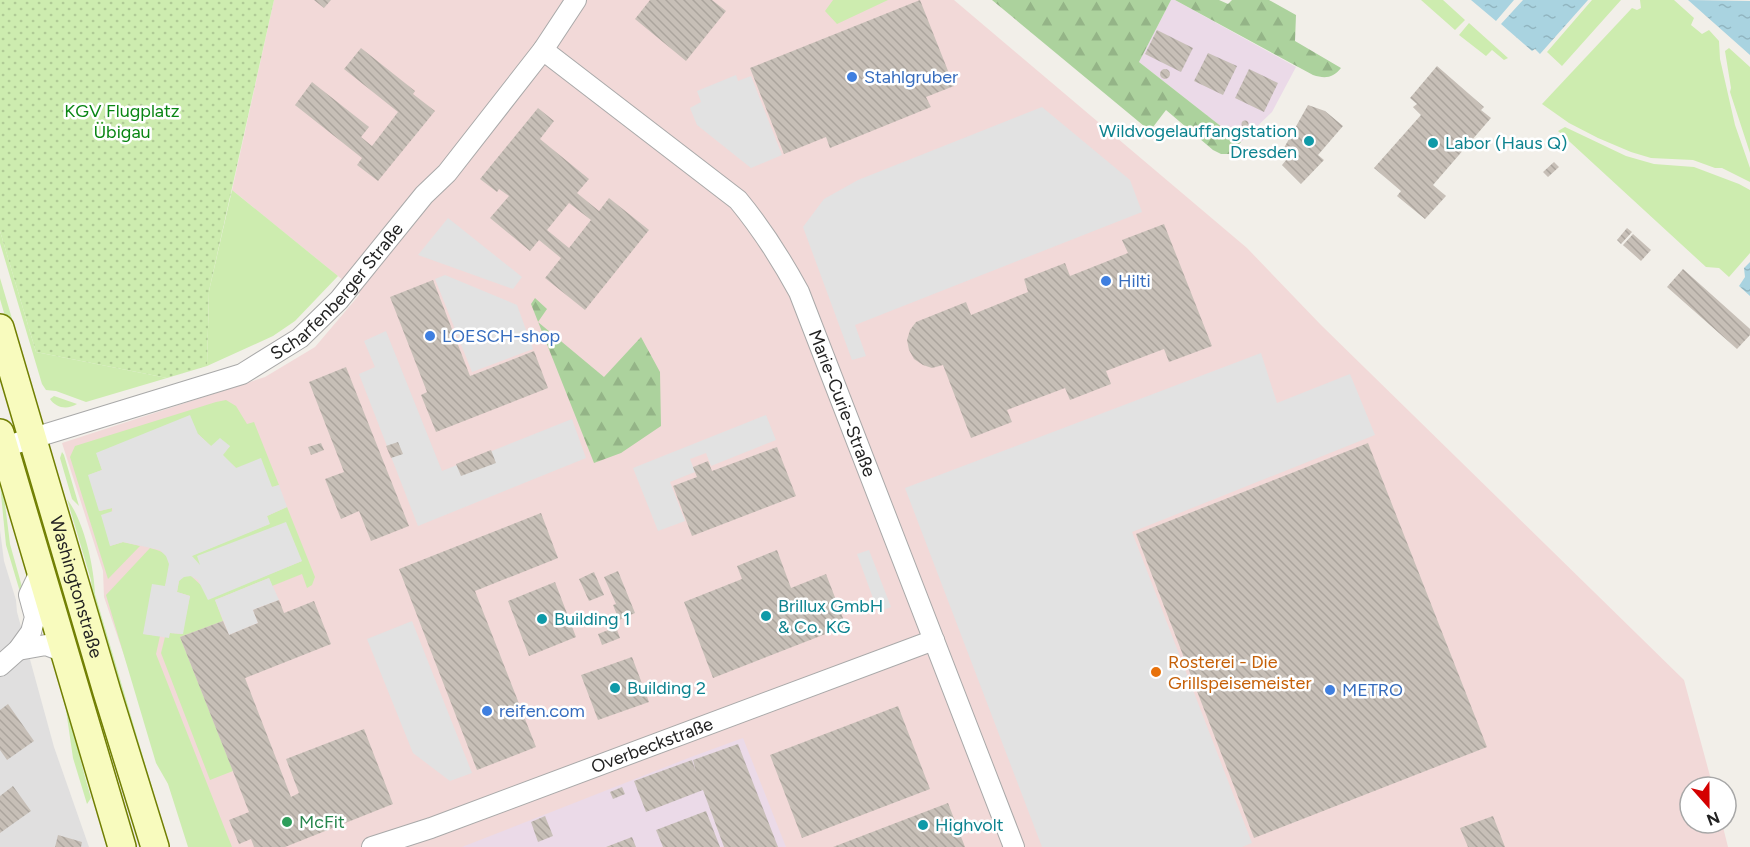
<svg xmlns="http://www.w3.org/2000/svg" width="1750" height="847" font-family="Figtree,sans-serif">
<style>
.residential{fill:#e0dfdf}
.commercial{fill:#f2d9d8}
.industrial{fill:#ebdae8}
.grass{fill:#cdecaf}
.forest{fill:url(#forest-firs)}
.garden{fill:url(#garden-dots)}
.parking{fill:#e2e2e2}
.water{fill:url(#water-ripples)}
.building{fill:url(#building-back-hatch);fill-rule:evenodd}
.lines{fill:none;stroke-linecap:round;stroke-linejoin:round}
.street-casing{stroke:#a9a9a9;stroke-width:22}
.secondary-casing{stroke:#717f03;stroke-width:30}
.street{stroke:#fff;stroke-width:20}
.secondary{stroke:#f8fbbe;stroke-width:27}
.shop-dot{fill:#3f7fe0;stroke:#fff;stroke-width:2}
.culture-dot{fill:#0f9aa8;stroke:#fff;stroke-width:2}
.food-dot{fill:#e8710a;stroke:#fff;stroke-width:2}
.leisure-dot{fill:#2e9e5b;stroke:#fff;stroke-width:2}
.labels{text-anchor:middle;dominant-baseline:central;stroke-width:5;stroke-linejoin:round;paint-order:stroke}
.shop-label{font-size:18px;fill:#366cbe;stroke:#fff;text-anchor:start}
.park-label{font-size:18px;fill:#0a8614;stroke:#fff}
.culture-label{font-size:18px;fill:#0d838f;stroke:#fff;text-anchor:start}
.street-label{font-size:18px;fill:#222;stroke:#fff}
.food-label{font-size:18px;fill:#c56008;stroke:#fff;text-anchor:start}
.leisure-label{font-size:18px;fill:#27864d;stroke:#fff;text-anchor:start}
</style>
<defs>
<pattern id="forest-firs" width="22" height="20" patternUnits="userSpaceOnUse" patternTransform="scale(1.5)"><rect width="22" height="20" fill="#acd29d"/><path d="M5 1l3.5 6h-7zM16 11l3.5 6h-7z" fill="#94b487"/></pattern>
<pattern id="garden-dots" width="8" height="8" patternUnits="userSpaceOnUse" patternTransform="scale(1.5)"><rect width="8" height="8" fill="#cdecaf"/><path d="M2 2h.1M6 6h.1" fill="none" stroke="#b0ca96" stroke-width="1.8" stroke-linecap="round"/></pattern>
<pattern id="water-ripples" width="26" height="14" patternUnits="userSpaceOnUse" patternTransform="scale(1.5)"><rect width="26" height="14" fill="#a9d3e0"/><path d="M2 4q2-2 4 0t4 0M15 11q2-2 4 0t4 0" fill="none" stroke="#91b5c0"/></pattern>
<pattern id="building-back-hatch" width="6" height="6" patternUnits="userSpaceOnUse" patternTransform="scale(1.5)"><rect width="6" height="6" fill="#c7bfb7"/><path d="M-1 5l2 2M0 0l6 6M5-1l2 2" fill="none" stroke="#aba49d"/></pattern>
</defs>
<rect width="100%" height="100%" fill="#f2efe9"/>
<path class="residential" d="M0,530L4,561L16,600L17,612L54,747L89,847H0Z"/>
<path class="commercial" d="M274,0H954L1247,248L1321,325L1684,680L1713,787H1690V823H1722L1728,847H190L104,597L103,571L62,443L265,377L315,347L360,294L232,190Z"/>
<path class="industrial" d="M1171,0H1175L1296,67L1272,112L1241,142L1139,62Z
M743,738L786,847H462L691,757Z"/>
<path class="grass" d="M833,0H888L837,24L825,11Z
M1421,0H1443L1465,20L1455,30Z
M1592,0H1621L1562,66L1547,52Z
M1640,0H1674L1694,18L1691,25L1702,34L1709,30L1719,41L1720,59L1735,125L1750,168V182L1722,168H1715L1693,160L1651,158L1631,152L1598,138L1569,123L1542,104L1632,8L1637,10L1641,8Z
M1469,23L1508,58L1504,60L1492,50L1486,56L1459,35Z
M1729,48L1750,67V153L1730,92L1731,88L1725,51Z
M1565,127L1626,156L1654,164L1694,167L1739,184L1750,190V253L1729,277L1719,268L1706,267L1558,131Z
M232,190L338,276L295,321L273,336L207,366L209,291Z
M0,231L36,352L167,378L86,402L56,391L46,390L42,384L0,243Z
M0,278L31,383L25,385L0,299Z
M54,396L77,404C67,410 56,408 50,399Z
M226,400L236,406L247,424L254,422L279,485L273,487L236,468L222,455L230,446L212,447L198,434L97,454L102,470L89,475L100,511L112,508L110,546L123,542L140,546L108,579L70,457L75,446L216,402Z
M62,452L64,455L79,506L72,499L60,458Z
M26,462L65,596L61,608L24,470Z
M0,484L4,496L10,544L26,601L23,602L6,545Z
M67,499C84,521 94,566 95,594L154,794L134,752L94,612L91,580Z
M287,507L315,577L312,585L307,588L302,574L272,586L269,578L215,600L223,621L180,637L233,771L210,780L161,653L165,637L170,633L182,634L190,596L177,592L179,581L183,576H191L203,587L208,599L302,561L198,556L201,567L191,556L269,524L267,516Z
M150,548C157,550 163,551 167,557C177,573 150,617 143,634L160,636L156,654L232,847H188L168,784L156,763L106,595Z
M60,671C71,713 78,756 91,798L87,804L73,758L66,710L56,672Z"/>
<path class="forest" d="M992,0H1171L1139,62L1241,142L1231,154H1221L1213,150L1166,110L1150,131Z
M1175,0H1219L1228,4L1232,0H1269L1296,15L1295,41L1341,68C1333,78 1325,79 1313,75Z
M535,298L547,309L538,322L604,377L641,337L660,372L661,426L621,453L594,463L531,304Z"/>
<path class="garden" d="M0,0H274L209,291L207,366L167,378L36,352L0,231Z"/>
<path class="parking" d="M736,75L738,81L751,76L782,155L751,168L697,125L690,108L701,102L697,91Z
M1042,107L1130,180L1142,212L855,325L866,356L852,360L803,227L824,199L858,180Z
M448,218L522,277L513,289L418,255Z
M445,275L517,305L533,349L472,372L435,279Z
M386,331L442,471L572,419L586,458L418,526L359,374L375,367L364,341Z
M1261,353L1277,403L1350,374L1375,435L1132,532L1252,843L1242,847H1042L905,488Z
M190,415L198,434L211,446L220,438L230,446L223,455L236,468L261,458L272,487L279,485L287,507L267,516L270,524L192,556L200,565L197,556L286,522L302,561L208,600L198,580L191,576L184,577L179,581L177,592L190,596L183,634L170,633L169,638L143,634L152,584L165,586L169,564L166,556L160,550L123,542L110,546L101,515L113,511L112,508L99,511L88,475L102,470L96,453Z
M766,415L776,440L711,466L706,453L690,459L695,472L670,482L685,521L658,531L633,468Z
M869,550L891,607L878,612L857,554Z
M269,578L279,600L253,610L258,623L229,635L215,600Z
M412,621L472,773L450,781L413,753L367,639Z"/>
<path class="water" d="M1471,0H1514L1496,21Z
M1523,0H1588L1540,54L1535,49L1532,51L1501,24Z
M1688,0L1750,1V55Z
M1750,262V296L1739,286L1745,277L1744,268Z"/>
<path class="building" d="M314,0H331L324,8Z
M650,0H712L726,11L686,61L635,19Z
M920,0L954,86L926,97L931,107L830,148L826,137L784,154L750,68Z
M1157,30L1193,48L1181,72L1145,54Z
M361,48L415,91L413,94L435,111L378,181L357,165L362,158L295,105L312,82L369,127L361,137L372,146L398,112L344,69Z
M1208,53L1237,66L1223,95L1194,81Z
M1437,66L1484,107L1481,110L1491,118L1433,185L1446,196L1425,219L1397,196L1401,191L1374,168L1421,115L1413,107L1417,104L1410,98Z
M1160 74a5 5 0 1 1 10 0a5 5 0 1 1-10 0Z
M1249,69L1278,83L1264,112L1235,98Z
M1308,105L1325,111L1343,126L1318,155L1324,160L1301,184L1282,165L1287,159L1280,155Z
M538,108L554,121L540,139L589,179L577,193L599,211L609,198L649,230L585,310L545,278L561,258L539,240L530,251L490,218L509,196L499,189L497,192L480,179ZM569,203L591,220L569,248L547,230Z
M1241.5 124a3.5 3.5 0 1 1 7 0a3.5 3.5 0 1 1-7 0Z
M1554,162L1559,167L1548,177L1543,172Z
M1164,224L1212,346L1169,362L1164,349L1106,371L1111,384L1070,400L1065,388L1007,410L1012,422L971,438L943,365L932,368L923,365L914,359L909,350L907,340L910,330L916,322L966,302L971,315L1028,292L1024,279L1065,263L1070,276L1128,253L1122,240Z
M1627,228L1632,232L1621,244L1617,240Z
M1633,234L1651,250L1641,261L1623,245Z
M1683,269L1750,329V335L1737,349L1667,287Z
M433,280L470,376L534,351L548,388L436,432L421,395L427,392L390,297Z
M346,367L409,526L371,541L359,511L341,519L325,479L344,472L309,382Z
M398,442L403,454L391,458L386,446Z
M321,443L324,450L311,455L308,447Z
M1368,443L1487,747L1254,838L1136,534Z
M777,447L796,496L692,536L673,486L697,477L693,467L708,461L712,471Z
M491,450L496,463L461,476L456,464Z
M541,513L558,558L475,591L536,747L477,770L399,569Z
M777,550L791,588L826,574L846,626L713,678L684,602L742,579L737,566Z
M618,571L635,613L619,620L613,605L616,604L604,577Z
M594,572L604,595L589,601L579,579Z
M555,582L576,637L529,656L508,601Z
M279,600L284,613L314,601L331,644L245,678L291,797L299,793L286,759L364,729L393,804L285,847H254L251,839L239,844L229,820L249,812L180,637L223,621L229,635L258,623L253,610Z
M616,627L620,638L602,645L598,634Z
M632,657L649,702L598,720L581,675Z
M8,704L34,741L7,760L0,750V710Z
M898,706L930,789L802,838L770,755Z
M738,744L778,847H724L703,790L646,812L634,781L692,760L696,772L693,760Z
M13,786L31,811L0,833V796Z
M622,787L625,794L613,799L610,792Z
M948,803L965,847H833Z
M706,811L720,847H663L656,830Z
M545,816L553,836L538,842L531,822Z
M1493,816L1505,847H1468L1460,828Z
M58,835L82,842L81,847H55Z
M632,837L636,847H606Z"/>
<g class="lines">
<defs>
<g id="street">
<path id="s1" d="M543,50L738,200C762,229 781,259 799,292L1014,847"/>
<path id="s2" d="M4,447L242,374L300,338L339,300L424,195L447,173L543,50L576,0"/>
<path d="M18,650L46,645L64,652"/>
<path d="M0,666L18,650L31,632L35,617L29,595L40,572"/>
<path id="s3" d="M372,847L431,828L934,640"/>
</g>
<g id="secondary">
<path id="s4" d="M0,328L107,692L155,847"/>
<path d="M0,433L122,847"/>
</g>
</defs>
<use href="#street" class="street-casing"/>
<use href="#secondary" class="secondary-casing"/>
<use href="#street" class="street"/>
<use href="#secondary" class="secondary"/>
</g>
<g class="shop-dot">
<circle cx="852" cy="77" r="6"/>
<circle cx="1106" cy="281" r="6"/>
<circle cx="430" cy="336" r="6"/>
<circle cx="1330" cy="690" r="6"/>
<circle cx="487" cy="711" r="6"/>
</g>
<g class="culture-dot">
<circle cx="1309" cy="141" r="6"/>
<circle cx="1433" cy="143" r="6"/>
<circle cx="766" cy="616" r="6"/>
<circle cx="542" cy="619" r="6"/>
<circle cx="615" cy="688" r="6"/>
<circle cx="923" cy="825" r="6"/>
</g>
<circle class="food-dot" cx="1156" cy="672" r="6"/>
<circle class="leisure-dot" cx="287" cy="822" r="6"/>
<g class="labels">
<g class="shop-label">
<text x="864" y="77">Stahlgruber</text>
<text x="1118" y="281">Hilti</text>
<text x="442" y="336">LOESCH-shop</text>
<text x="1342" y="690">METRO</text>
<text x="499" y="711">reifen.com</text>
</g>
<g class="park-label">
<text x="122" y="111">KGV Flugplatz<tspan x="122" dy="21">Übigau</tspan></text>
</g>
<g class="culture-label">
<text x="1297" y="131" text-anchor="end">Wildvogelauffangstation<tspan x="1297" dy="21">Dresden</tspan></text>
<text x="1445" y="143">Labor (Haus Q)</text>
<text x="778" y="606">Brillux GmbH<tspan x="778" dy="21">&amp; Co. KG</tspan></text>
<text x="554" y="619">Building 1</text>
<text x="627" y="688">Building 2</text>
<text x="935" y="825">Highvolt</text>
</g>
<g class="street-label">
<text stroke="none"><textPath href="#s2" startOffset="376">Scharfenberger Straße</textPath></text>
<text stroke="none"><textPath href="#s1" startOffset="476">Marie-Curie-Straße</textPath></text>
<text stroke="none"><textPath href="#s4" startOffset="270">Washingtonstraße</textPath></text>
<text stroke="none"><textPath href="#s3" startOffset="298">Overbeckstraße</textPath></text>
</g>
<g class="food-label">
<text x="1168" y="662">Rosterei - Die<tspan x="1168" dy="21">Grillspeisemeister</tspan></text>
</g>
<g class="leisure-label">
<text x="299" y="822">McFit</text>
</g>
</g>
<g transform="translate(1708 805) rotate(159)"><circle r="28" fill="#ffffff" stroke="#a7a7a7" stroke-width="1.5"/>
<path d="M0-4.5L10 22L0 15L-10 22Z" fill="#d40000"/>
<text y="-9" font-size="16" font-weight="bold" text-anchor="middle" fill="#222222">N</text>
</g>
</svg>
